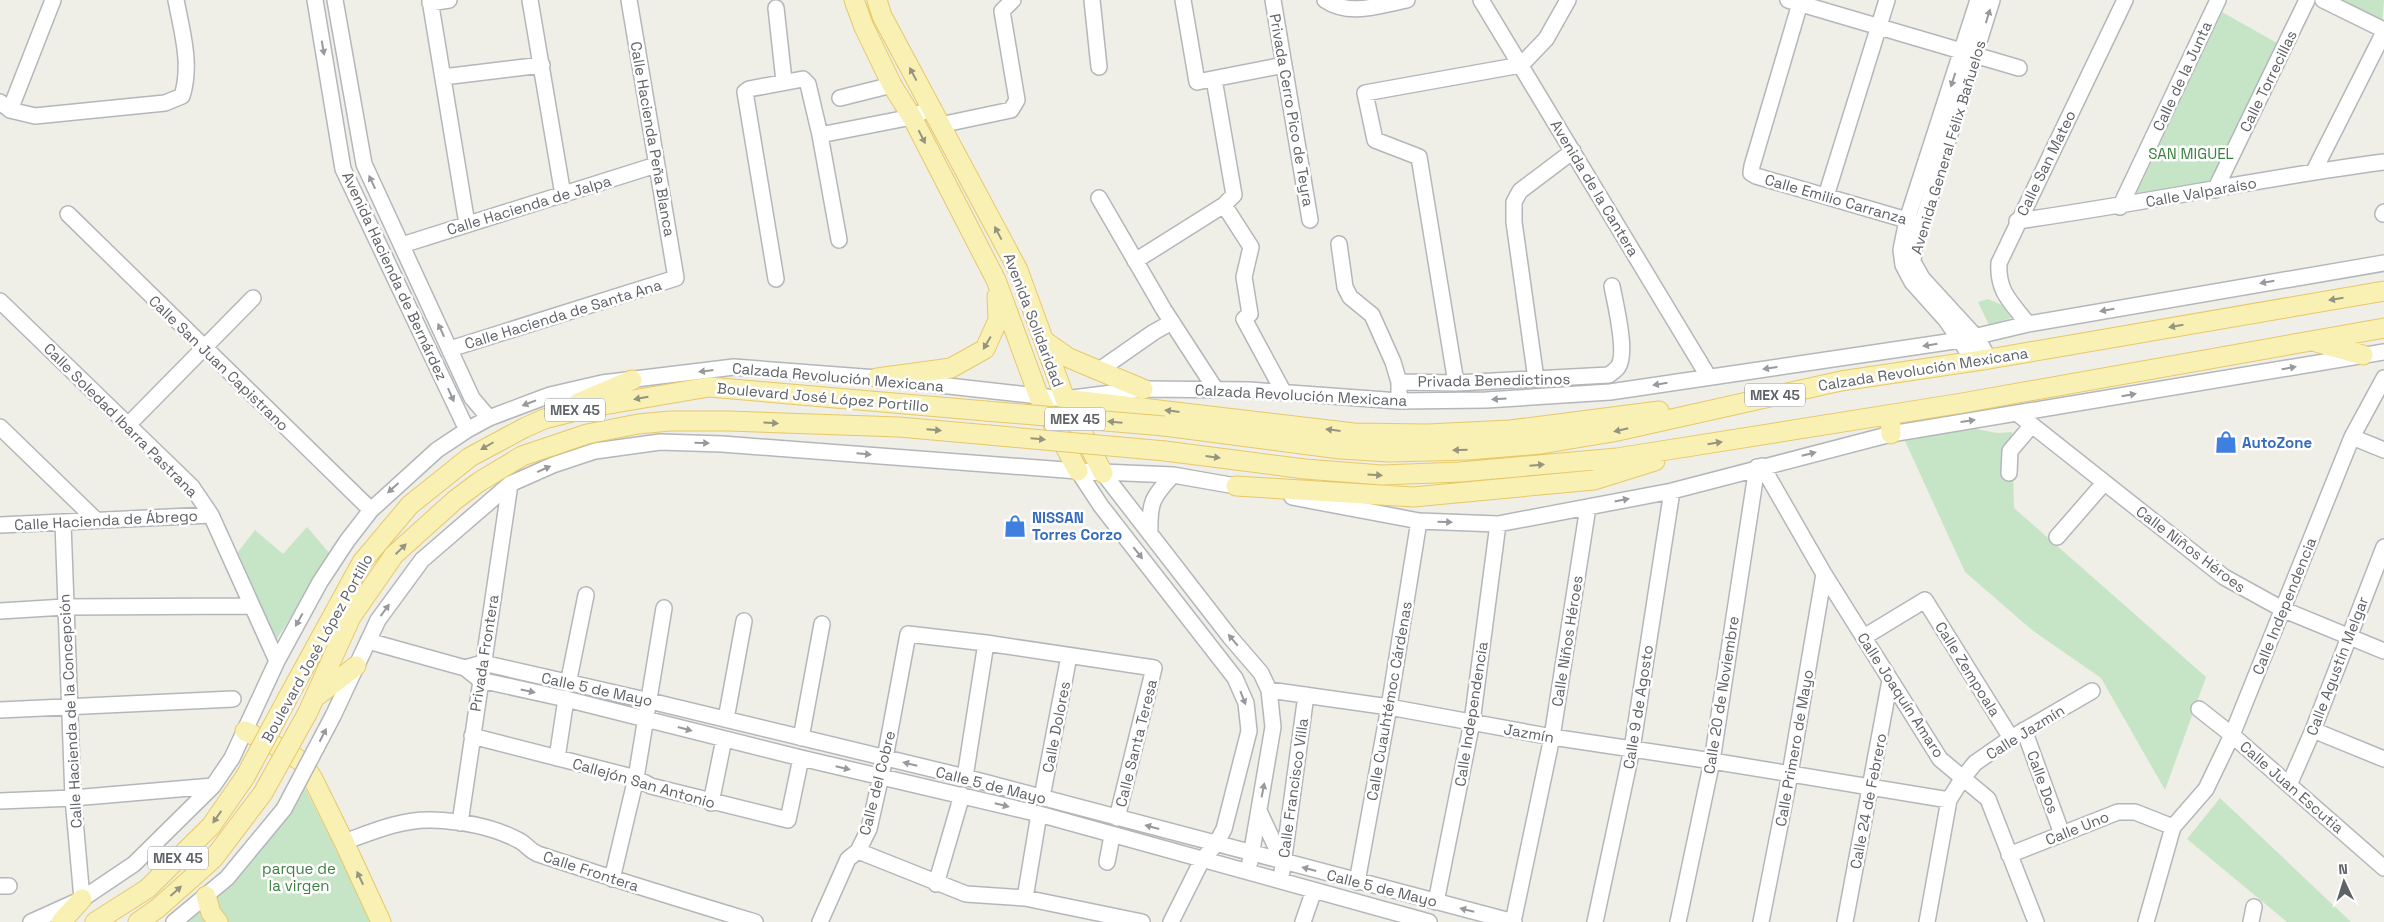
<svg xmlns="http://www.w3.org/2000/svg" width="2384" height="922" font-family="'Space Grotesk',sans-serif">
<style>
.green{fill:#c6e5c7}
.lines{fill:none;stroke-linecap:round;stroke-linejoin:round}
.minor-casing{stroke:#b4b7ba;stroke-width:18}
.major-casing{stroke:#e7c869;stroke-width:21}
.minor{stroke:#fff;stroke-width:15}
.major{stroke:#f9f0b3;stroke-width:19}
.minor-bridge-casing{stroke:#b4b7ba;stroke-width:18;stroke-linecap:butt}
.major-bridge-casing{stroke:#e7c869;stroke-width:21;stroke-linecap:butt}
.minor-bridge{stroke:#fff;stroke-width:15}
.major-bridge{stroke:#f9f0b3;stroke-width:19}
.oneway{fill:#97999c}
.oneway2{fill:#959481}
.labels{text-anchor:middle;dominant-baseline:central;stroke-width:5;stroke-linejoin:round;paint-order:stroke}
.shield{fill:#fff;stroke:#8f9194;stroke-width:1}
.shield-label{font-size:14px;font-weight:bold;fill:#5f6266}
.street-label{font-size:15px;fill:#5f6266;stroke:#fff}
.park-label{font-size:15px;fill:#3c8040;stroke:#fff}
.shop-label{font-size:15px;font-weight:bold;fill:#366cbe;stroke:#fff;text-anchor:start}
</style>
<rect width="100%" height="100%" fill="#efeee7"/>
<path class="green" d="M2337,0H2384L2382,25Z
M2222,12L2277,43L2211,187L2136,194Z
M1988,299L2002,305L2011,318L1989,325L1978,302Z
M1970,428L1998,433L2012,432L2014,508L2206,677L2165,790L2101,678L2032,630L1965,572L1905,441L1925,433Z
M307,527L331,555L274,643L238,552L255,530L283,554Z
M305,788L373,922H185C237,887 271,840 305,788Z
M2220,798L2351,922H2287L2187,839Z"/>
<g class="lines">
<defs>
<path id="minor" d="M315,0L343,169L467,430
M335,0L364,164L472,398L489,418
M430,0L467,224
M530,0L563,195
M1092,0L1099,67
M1183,0L1197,82L1284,65
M1273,0L1310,220
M1325,0C1350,17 1380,5 1407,0
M1481,0L1708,376
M1788,0L2019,68
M1801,0L1752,166L1751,173L1756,176L1917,223
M2323,0L2384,30
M430,3L449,0
M776,8L784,81
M443,77L542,65
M840,98L892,85
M0,102L10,110L35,116L165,103L182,96C192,65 182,32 176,0
M10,110L53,0
M940,125L1011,110L1017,100L1002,11L1013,0
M820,135L912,117L931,108
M2314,171L2384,32
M2215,190L2307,0
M1826,196L1887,0
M1099,198L1164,310L1216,390
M1224,205L1251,247L1244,277L1250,314L1244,319L1284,393
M2120,207L2218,0
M68,214L371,510
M2383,214L2384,212
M2017,221C2140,204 2261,178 2384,162
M1339,244L1345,287L1350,297L1372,315L1393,362L1399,382
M402,245L656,165
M1135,261L1224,205L1234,195L1214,79
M776,279L745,92L749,89L803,79L808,84L820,135L839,240
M0,301L192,487L211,515L277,661
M2028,324C2012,303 1997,292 1999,263L2125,0
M450,349L676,278L629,0
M1989,359L1977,338L1922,278L1913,262L1914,249L1992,0
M1974,361L1946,320L1912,282L1903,265L1901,250L1907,220L1978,0
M1098,371L1154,332L1172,322
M1536,379L1514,222V202L1520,191L1573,151
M1456,383L1419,157L1375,140L1365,93L1521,65L1546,39L1568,0
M1399,401V382L1456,383L1609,375C1611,373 1616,370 1618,367C1628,353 1615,303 1612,286
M2018,414L2224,577L2282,609L2384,651
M128,425L253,298
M0,427L96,520
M2352,437L2384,450
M1762,466L1824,574L1940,759L1988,799L2036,922
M1078,471L1101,506L1235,678L1246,703L1249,731L1224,829L1216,844L1202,860L1171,922
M1103,473L1230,637L1261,673L1269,690L1273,727L1250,862
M2009,473L2010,451L2032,425
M1292,497L1419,521L1498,524L1672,491L1891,434L2384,352
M63,523L73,798L82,899
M0,525L211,515
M1150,534C1149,503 1152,497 1173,475
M2057,537L2104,483
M0,611L65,607L251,606
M1864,637L1925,600L2011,738
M368,641L465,668L480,680L566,699L801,758L1039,814L1429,922
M465,668L483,663L650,701L965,777L1514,922
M568,684L586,595
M1269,690L1389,707L1552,737L1712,761L1949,800
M2199,709L2232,735L2384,868
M0,710L233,699
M333,716L378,620L422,560L510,484L553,465L595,451L660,442L722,444L1078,471L1173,475L1247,488
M726,719L744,621
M2024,730L2062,834
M2313,730L2384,759
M472,736L636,778L651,786L788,820L801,758
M801,738L822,624
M557,758L566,699
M965,777L986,643
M2289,785L2313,730L2384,547
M1042,797L1069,656
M0,801L73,798L213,786
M711,803L724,739
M1259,811L1283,862
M460,823L510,484
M344,842C372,832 401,819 432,820C461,821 494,827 520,841C527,845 530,851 538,854C610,878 682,900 755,922
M858,851L966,894L1025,898L1142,922
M2009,855L2118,812H2135L2173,827
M1107,862L1112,836
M1282,872L1306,695
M612,879L636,778L664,608
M1357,882L1389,707L1419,521
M936,884L962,795
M0,886H9
M1025,898L1039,814
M1436,902L1472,722L1498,524
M31,922L82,899L134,864L213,786L232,758L277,661L320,582L347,541L371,510L437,450L467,430L489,418L550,395L602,383L734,367L877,378L1065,399L1143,389L1249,390L1399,401L1486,400L1610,392L1961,340L2028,324L2384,263
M174,922L227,878L284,809
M820,922L848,859L858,851L869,829L885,758L908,634L986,643L1154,668L1117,818
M1303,922L1314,890
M1513,922L1552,737L1588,507
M1595,922L1632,749L1672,491
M1678,922L1712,761L1757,467
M1761,922L1790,774L1824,574
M1845,922L1890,680
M1927,922L1949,800L1962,779L1975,763L2011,738L2092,691
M2146,922L2173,827L2206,789L2232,735L2352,437L2384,378
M2251,922L2254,907"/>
<path id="major" d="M854,0L864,27L892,85L912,117L996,280L1039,397L1078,471
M877,0L882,16L1018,270L1065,399L1103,473
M1046,342L1069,358L1143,389
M2316,342L2363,355
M877,378L951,368L985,349L998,320L997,296
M1065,399L1354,433L1428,434L1510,430L1659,411
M578,403L632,380
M1890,415L1891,434
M1164,426L1340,449L1390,452L1468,450L1541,444L1613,432L1841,381L1989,359L2384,291
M1165,451L1305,469L1382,475L1460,472L1617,458L1962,403L2384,328
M1236,486L1413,497L1594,480L1655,461
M292,690L362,562L410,505L470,457L524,428L544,419L592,407L709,387L986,411
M317,696L356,666
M308,712L351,617L394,555L455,500L479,482L522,456L587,434L638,424L670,421H729L899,427L989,435
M245,731L284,750L302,762L313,779L344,842L381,922
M206,896L211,913L218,922
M61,922L82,899
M95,922L147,889L211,826L245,777
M138,922L158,908L213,859L263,793"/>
</defs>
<use href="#minor" class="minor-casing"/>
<use href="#major" class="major-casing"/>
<use href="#minor" class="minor"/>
<use href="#major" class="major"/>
<defs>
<path id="minor-bridge" d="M284,809L333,716"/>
<path id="major-bridge" d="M986,411L1164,426
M989,435L1165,451
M245,777L292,690
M263,793L308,712"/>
</defs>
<use href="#minor-bridge" class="minor-bridge-casing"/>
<use href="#major-bridge" class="major-bridge-casing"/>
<use href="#minor-bridge" class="minor-bridge"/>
<use href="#major-bridge" class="major-bridge"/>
</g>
<defs><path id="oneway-solid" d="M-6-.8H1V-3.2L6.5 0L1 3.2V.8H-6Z" transform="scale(1.25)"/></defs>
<g class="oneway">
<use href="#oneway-solid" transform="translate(1988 16) rotate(-73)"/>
<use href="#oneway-solid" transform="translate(323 48) rotate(80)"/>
<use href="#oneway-solid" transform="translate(1953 80) rotate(108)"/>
<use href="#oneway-solid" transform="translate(372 182) rotate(-115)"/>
<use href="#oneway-solid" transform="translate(2267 282) rotate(170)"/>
<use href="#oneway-solid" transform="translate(2107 310) rotate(170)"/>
<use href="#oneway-solid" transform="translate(441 330) rotate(-115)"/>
<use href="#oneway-solid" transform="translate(1930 345) rotate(171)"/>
<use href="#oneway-solid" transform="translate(1770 368) rotate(172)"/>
<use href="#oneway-solid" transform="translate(2289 368) rotate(-10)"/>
<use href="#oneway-solid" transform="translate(706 371) rotate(173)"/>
<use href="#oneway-solid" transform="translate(1660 384) rotate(171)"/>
<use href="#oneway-solid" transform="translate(451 395) rotate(66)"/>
<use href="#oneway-solid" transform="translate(2129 395) rotate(-10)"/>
<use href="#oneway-solid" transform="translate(1499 399) rotate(176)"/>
<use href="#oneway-solid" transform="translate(529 403) rotate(159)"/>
<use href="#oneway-solid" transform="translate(1968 421) rotate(-8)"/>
<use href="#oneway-solid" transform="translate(702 443) rotate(2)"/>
<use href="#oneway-solid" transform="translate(864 454) rotate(5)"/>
<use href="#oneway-solid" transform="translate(1809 454) rotate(-14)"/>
<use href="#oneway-solid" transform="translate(544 469) rotate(-24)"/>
<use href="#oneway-solid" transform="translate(393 488) rotate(138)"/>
<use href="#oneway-solid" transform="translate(1622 500) rotate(-11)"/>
<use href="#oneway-solid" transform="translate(1445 522) rotate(2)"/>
<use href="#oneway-solid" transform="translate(1138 553) rotate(52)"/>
<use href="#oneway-solid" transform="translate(385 610) rotate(-54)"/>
<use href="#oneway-solid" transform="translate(299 620) rotate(119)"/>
<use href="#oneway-solid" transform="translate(1233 640) rotate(-130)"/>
<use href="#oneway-solid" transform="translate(528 691) rotate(12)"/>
<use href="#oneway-solid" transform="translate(1243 698) rotate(69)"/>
<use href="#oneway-solid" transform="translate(685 729) rotate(15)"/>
<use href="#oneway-solid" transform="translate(323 735) rotate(-63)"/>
<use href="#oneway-solid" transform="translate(910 764) rotate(-166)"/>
<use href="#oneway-solid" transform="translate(843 768) rotate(13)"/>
<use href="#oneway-solid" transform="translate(1263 790) rotate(-79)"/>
<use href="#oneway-solid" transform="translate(1002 805) rotate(14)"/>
<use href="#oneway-solid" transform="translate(1152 827) rotate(-165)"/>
<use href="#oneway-solid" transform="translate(1309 869) rotate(-165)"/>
<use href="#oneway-solid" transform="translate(1467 910) rotate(-166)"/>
</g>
<g class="oneway2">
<use href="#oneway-solid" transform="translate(913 74) rotate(-118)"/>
<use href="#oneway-solid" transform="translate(922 137) rotate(63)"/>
<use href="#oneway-solid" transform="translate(998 233) rotate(-118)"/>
<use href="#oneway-solid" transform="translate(2336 299) rotate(171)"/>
<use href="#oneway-solid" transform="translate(2176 326) rotate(170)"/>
<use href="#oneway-solid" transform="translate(987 343) rotate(120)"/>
<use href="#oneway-solid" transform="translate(641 398) rotate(170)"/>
<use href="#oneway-solid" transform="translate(1172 411) rotate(-173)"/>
<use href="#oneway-solid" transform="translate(1115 422) rotate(-175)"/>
<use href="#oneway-solid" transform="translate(771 423) rotate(3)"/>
<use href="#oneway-solid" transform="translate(934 430) rotate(5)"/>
<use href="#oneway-solid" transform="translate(1333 430) rotate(-173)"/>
<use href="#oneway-solid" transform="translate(1621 430) rotate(167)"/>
<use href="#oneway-solid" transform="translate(1038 439) rotate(5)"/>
<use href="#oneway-solid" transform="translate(1715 443) rotate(-9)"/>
<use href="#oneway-solid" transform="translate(487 446) rotate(150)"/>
<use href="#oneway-solid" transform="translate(1460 450) rotate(179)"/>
<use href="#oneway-solid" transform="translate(1213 457) rotate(7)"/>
<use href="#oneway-solid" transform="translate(1537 465) rotate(-5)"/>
<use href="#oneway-solid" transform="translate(1375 475) rotate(3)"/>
<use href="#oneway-solid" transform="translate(401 549) rotate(-44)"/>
<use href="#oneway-solid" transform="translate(217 817) rotate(125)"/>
<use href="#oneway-solid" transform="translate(360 878) rotate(-115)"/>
<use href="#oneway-solid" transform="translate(176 891) rotate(-42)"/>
</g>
<defs>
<symbol id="shop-bare" viewBox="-9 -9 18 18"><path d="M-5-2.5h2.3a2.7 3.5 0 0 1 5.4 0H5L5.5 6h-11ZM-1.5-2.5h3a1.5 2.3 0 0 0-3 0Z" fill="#3f7fe0" stroke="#fff" stroke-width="2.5" paint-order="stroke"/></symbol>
</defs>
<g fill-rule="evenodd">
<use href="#shop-bare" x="2210" y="426" width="32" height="32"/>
<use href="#shop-bare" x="999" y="510" width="32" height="32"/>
</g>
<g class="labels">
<g class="shield">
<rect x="1745" y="383.5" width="60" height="23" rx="4"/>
<rect x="545" y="398.5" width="60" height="23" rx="4"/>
<rect x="1045" y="407.5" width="60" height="23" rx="4"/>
<rect x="148" y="846.5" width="60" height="23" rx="4"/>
</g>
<g class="shield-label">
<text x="1775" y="395">MEX 45</text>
<text x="575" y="410">MEX 45</text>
<text x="1075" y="419">MEX 45</text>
<text x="178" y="858">MEX 45</text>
</g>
<g class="street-label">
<text transform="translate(2182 76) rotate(-65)">Calle de la Junta</text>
<text transform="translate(2268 81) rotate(-64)">Calle Torrecillas</text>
<text transform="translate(1292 110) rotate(80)">Privada Cerro Pico de Teyra</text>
<text transform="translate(653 139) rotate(80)">Calle Hacienda Peña Blanca</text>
<text transform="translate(1948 147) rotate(-73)">Avenida General Félix Bañuelos</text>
<text transform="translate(2046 163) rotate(-64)">Calle San Mateo</text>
<text transform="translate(1595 188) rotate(59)">Avenida de la Cantera</text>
<text transform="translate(2201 192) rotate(-10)">Calle Valparaíso</text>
<text transform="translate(1836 199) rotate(16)">Calle Emilio Carranza</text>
<text transform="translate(529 205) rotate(-17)">Calle Hacienda de Jalpa</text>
<text transform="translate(395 276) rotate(65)">Avenida Hacienda de Bernárdez</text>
<text transform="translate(563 314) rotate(-17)">Calle Hacienda de Santa Ana</text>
<text transform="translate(1034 320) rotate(69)">Avenida Solidaridad</text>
<text transform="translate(219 363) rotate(44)">Calle San Juan Capistrano</text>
<text transform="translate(1923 369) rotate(-9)">Calzada Revolución Mexicana</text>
<text transform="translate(838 377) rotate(5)">Calzada Revolución Mexicana</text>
<text transform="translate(1494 380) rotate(-1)">Privada Benedictinos</text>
<text transform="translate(1301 395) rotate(3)">Calzada Revolución Mexicana</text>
<text transform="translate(823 397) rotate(5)">Boulevard José López Portillo</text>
<text transform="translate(121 420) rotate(45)">Calle Soledad Ibarra Pastrana</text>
<text transform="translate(106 520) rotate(-3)">Calle Hacienda de Ábrego</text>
<text transform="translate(2191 549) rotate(37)">Calle Niños Héroes</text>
<text transform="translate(2284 606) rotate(-68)">Calle Independencia</text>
<text transform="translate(1567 641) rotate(-81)">Calle Niños Héroes</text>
<text transform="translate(317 648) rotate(-61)">Boulevard José López Portillo</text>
<text transform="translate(484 653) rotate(-81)">Privada Frontera</text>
<text transform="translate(2337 666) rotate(-69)">Calle Agustín Melgar</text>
<text transform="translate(1968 669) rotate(58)">Calle Zempoala</text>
<text transform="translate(597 689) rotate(12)">Calle 5 de Mayo</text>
<text transform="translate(1721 695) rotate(-81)">Calle 20 de Noviembre</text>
<text transform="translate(1901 695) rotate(57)">Calle Joaquín Amaro</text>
<text transform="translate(1389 701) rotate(-80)">Calle Cuauhtémoc Cárdenas</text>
<text transform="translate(1638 707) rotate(-81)">Calle 9 de Agosto</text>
<text transform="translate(70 711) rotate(-93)">Calle Hacienda de la Concepción</text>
<text transform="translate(1471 714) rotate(-81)">Calle Independencia</text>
<text transform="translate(1056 727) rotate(-79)">Calle Dolores</text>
<text transform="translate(2025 732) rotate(-32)">Calle Jazmín</text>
<text transform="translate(1529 733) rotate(10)">Jazmín</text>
<text transform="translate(1136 743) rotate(-76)">Calle Santa Teresa</text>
<text transform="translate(1794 748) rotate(-80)">Calle Primero de Mayo</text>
<text transform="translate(2043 782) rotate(70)">Calle Dos</text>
<text transform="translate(644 783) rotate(16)">Callejón San Antonio</text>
<text transform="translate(877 783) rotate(-76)">Calle del Cobre</text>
<text transform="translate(991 785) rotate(14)">Calle 5 de Mayo</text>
<text transform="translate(2292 787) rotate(41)">Calle Juan Escutia</text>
<text transform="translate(1293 788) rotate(-82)">Calle Francisco Villa</text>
<text transform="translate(1868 801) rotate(-79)">Calle 24 de Febrero</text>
<text transform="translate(2077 828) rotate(-22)">Calle Uno</text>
<text transform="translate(591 871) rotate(18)">Calle Frontera</text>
<text transform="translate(1382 888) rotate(14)">Calle 5 de Mayo</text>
</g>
<g class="park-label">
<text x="2191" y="153">SAN MIGUEL</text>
<text x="299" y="868">parque de<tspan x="299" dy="17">la virgen</tspan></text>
</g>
<g class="shop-label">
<text x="2242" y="442">AutoZone</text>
<text x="1032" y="517">NISSAN<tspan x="1032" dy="17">Torres Corzo</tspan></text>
</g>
</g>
<g transform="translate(2344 882) rotate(356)" stroke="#ffffff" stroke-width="4" paint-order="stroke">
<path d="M0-4L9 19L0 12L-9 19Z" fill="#5f6266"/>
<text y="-8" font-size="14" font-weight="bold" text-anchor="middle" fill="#5f6266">N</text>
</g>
</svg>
